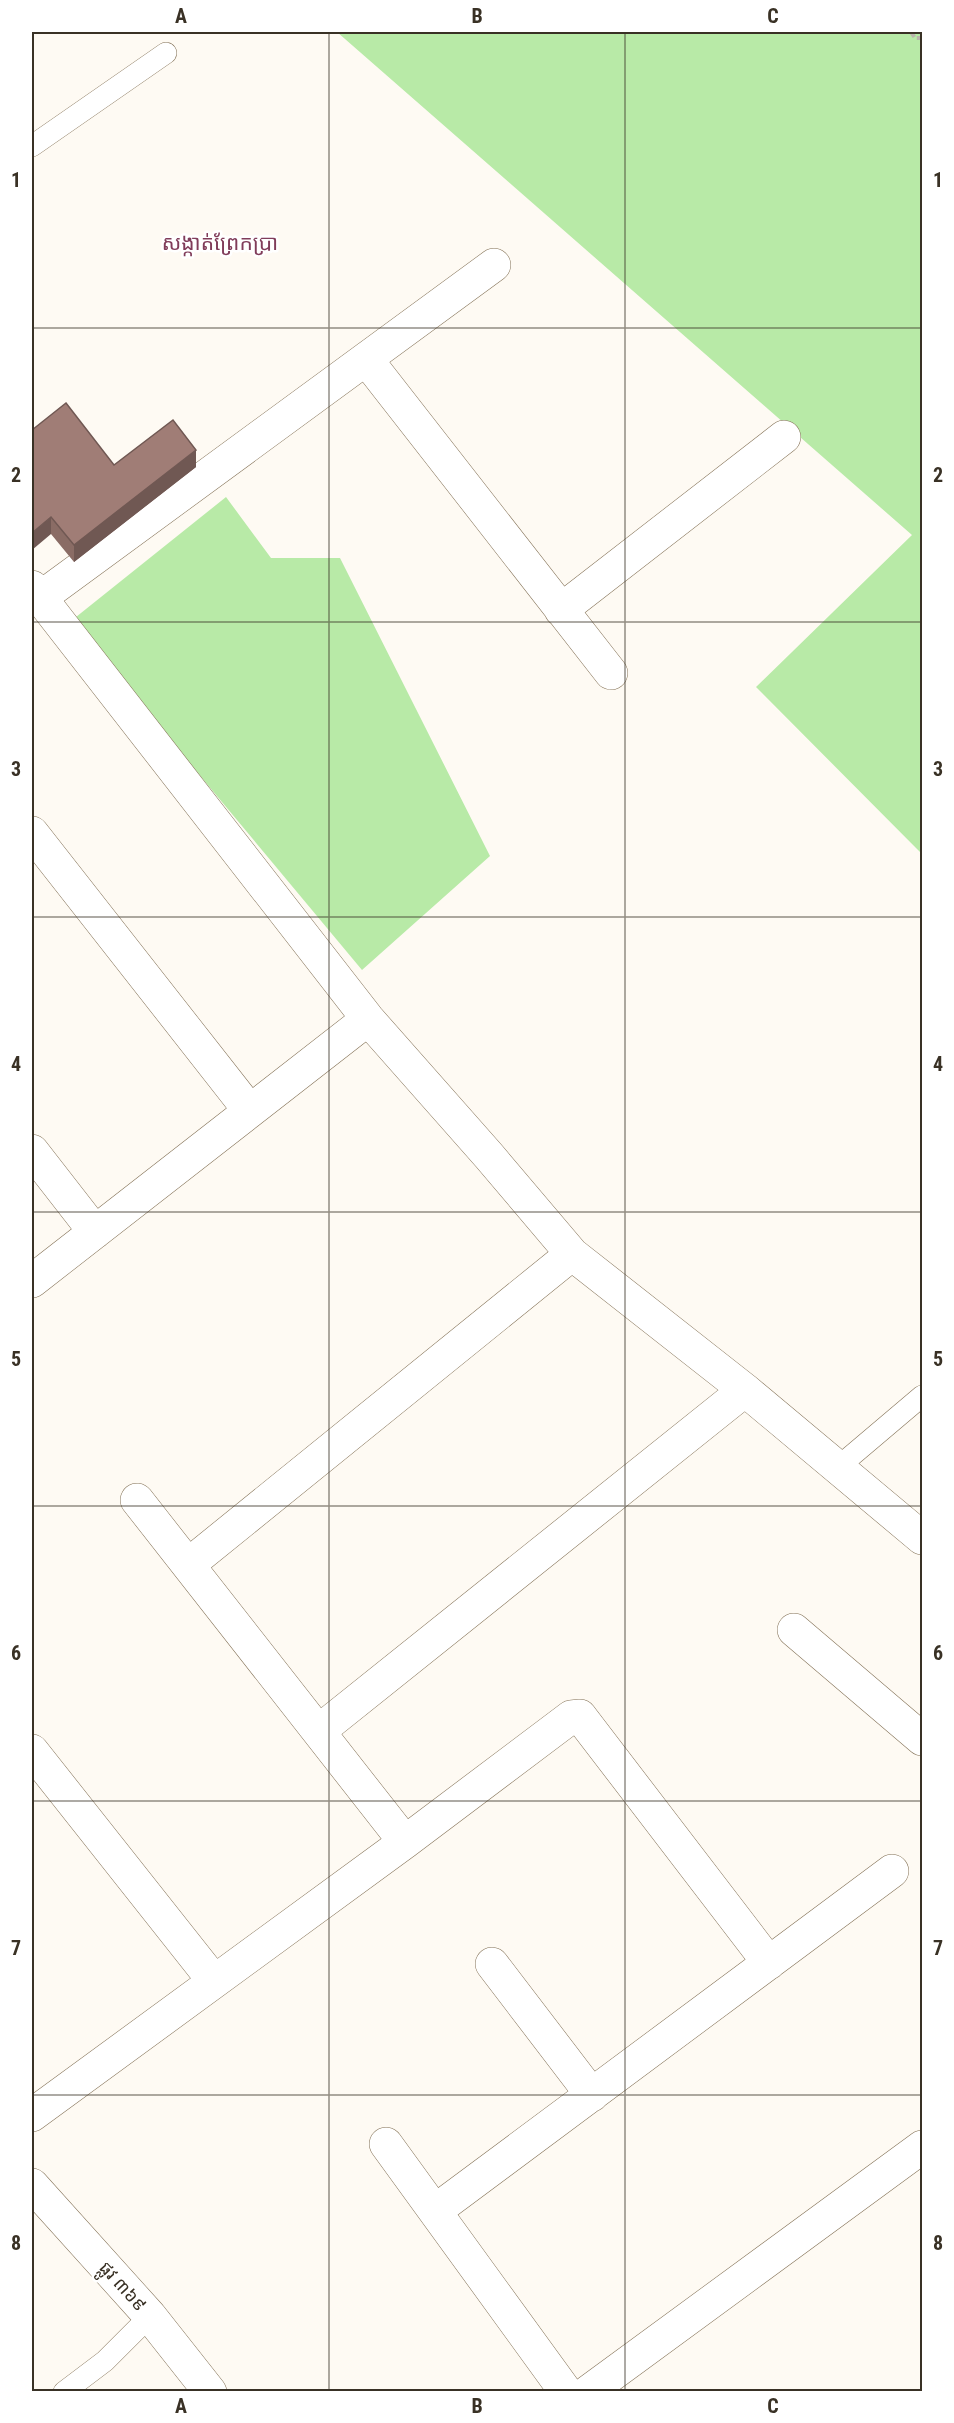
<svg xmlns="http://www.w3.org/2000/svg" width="954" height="2423" font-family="'Roboto Condensed','Noto Sans Khmer',sans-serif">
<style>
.green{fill:#b8eaa7}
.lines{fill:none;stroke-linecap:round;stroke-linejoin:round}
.lane-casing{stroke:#847257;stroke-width:22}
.street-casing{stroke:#847257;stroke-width:34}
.secondary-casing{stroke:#847257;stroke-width:34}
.path{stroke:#bab4ac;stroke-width:4;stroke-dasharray:6 3;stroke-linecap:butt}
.lane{stroke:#fff;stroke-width:21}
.street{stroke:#fff;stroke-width:33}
.secondary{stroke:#fff;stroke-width:33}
.wall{fill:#8a6c65}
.shaded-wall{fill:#705853}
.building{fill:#a07d76;stroke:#705853;stroke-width:1.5}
.grid{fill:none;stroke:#393125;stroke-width:1.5;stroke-opacity:0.55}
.labels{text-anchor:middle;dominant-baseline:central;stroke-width:5;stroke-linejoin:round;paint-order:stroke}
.street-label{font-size:18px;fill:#393125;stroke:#fff}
.quarter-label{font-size:21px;fill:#803c5a;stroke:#fff}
.neatline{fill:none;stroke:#393125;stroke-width:2}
.grid-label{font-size:20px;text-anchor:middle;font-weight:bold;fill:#393125}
</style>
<rect width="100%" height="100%" fill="#fefaf3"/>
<path class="green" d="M337,32H922V854L756,687L912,535Z
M226,497L271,558H340L490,856L362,970L71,621Z"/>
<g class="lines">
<defs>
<path id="lane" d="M32,146L166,53
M837,1468L922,1396
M64,2392L105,2361L150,2316"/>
<path id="street" d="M366,359L611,673
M32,587L368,1019L489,1156L572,1254L745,1390L922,1538
M40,598L494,265
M561,610L784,437
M32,833L250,1111
M32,1151L95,1232
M32,1281L368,1019
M137,1500L405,1842
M188,1565L572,1254
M794,1630L922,1739
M319,1731L745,1390
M32,1751L214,1981
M492,1964L592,2095
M32,2115L405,1842L571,1717L580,1716L583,1720L769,1963
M386,2144L566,2392
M435,2211L892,1871
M588,2392L922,2147"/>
<path id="secondary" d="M32,2185L150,2316L210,2392"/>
</defs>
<use href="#lane" class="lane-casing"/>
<use href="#street" class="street-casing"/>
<use href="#secondary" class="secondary-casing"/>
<path class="path" d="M911,32L915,38H922"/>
<use href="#lane" class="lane"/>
<use href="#street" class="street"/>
<use href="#secondary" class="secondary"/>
</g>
<path class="wall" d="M32,430L114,465L196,467L74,562L51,534Z"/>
<path class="shaded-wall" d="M196,450V467L74,562V545Z
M51,517V534L32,550V533Z"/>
<path class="building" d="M66,403L114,465L173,420L196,450L74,545L51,517L32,533V430Z"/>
<path class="grid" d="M329,32V2392M625,32V2392M32,328H922M32,622H922M32,917H922M32,1212H922M32,1506H922M32,1801H922M32,2095H922"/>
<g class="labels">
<g class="street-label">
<text transform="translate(123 2286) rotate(48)">ផ្លូវ ៣៦៩</text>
</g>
<g class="quarter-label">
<text x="220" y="243">សង្កាត់ព្រែកប្រា</text>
</g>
</g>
<rect width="954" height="2423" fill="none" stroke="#ffffff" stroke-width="66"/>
<rect x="33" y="33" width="888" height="2357" class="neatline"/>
<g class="grid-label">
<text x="181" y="23">A</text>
<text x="477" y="23">B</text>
<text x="773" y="23">C</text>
<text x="16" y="187">1</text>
<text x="938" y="187">1</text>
<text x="16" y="482">2</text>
<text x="938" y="482">2</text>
<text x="16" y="776">3</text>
<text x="938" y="776">3</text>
<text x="16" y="1071">4</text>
<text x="938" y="1071">4</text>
<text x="16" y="1366">5</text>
<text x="938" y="1366">5</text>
<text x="16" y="1660">6</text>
<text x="938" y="1660">6</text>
<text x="16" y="1955">7</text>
<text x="938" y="1955">7</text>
<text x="16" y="2250">8</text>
<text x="938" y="2250">8</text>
<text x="181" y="2413">A</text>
<text x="477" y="2413">B</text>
<text x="773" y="2413">C</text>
</g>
</svg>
